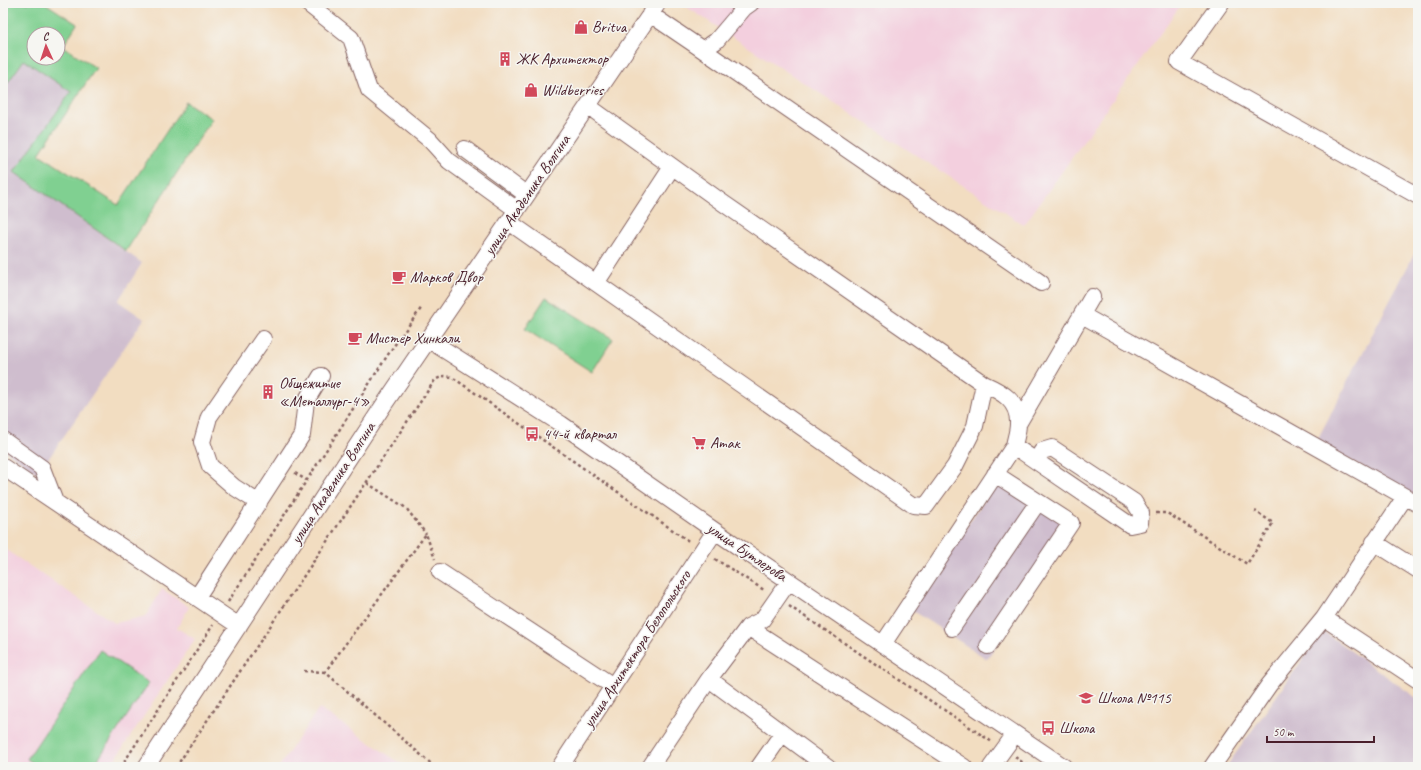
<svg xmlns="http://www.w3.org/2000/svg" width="1421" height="770" font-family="Caveat,sans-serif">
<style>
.built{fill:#f3cfde}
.industrial{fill:#cfbdce}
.green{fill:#80d091;stroke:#65785e;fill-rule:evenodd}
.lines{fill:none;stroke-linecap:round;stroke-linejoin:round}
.minor-casing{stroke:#856260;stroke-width:18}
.path{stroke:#856260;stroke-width:2.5;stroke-dasharray:3 3;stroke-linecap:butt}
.minor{stroke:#fff;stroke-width:16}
.labels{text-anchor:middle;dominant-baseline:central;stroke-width:3;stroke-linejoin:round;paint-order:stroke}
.poi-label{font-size:16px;fill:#4a1f2b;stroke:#f6f6f2;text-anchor:start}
.street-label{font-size:16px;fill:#4a1f2b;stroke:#f6f6f2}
</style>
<rect width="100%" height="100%" fill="#f6f6f2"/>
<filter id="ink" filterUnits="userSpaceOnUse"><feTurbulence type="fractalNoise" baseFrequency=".025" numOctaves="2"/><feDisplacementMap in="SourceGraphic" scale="8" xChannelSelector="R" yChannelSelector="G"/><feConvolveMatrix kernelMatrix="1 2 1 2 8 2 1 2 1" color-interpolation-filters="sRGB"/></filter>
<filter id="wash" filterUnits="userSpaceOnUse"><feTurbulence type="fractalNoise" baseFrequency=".012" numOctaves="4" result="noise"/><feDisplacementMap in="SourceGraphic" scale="16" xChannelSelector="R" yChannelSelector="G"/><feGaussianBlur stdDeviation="0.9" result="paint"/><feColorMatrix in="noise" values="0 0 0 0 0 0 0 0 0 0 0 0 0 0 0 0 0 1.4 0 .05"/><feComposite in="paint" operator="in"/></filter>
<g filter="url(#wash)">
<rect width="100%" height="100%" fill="#f2ddc1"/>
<path class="built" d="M689,3H1182L1024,225L685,6Z
M3,548L115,623L146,616L162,589L189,607L177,628L195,639L110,767H3Z
M319,708L406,767H279Z"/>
<path class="industrial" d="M24,60L71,92L14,172L142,263L118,301L144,319L38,474L3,449V89Z
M1418,247V497L1316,442Z
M1003,472L1078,521L987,659L911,610Z
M1323,631L1418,699V767H1226Z"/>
<path class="green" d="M3,3H45L77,24L63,46L96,68L39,154L118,205L186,102L212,119L126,251L14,172L71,92L24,60L3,89ZM34,34H58V58H34Z
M546,297L613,339L592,372L525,329Z
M100,650L149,683L93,767H39L27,759Z"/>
</g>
<g filter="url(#ink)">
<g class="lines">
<defs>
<path id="minor" d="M307,3L351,38L369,90L430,140L449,161L517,210
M1221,3L1179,62L1418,196
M650,14L703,50L716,41L744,8L751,3
M703,50L1041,283
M588,106L723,203L984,384C1002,392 1019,401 1018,424C1018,432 1015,439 1014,446L883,644
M465,149L527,195
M509,222L913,505L926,506L955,466L975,426L984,384
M596,283L672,167
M1082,315L1418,504
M429,340L561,424L715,531L1064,767
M1018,424L1092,297
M3,440L42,468L55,502
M1014,446L1130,525L1140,523L1141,513L1134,502L1052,448L1042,451L1036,461
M3,467L239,626
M1405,497L1324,618L1418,680
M259,503L234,487L210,466L202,442L209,417L263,339
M1374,542L1418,570
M440,572L613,686
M197,597L210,577L302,435L306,401L321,376
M748,627L964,767
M952,628L1038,502
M988,646L1071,523L995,474
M709,679L828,767
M146,767L385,403L658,3
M560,767L715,531
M650,767L709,679L748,627L762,620L789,581
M759,767L782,734
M991,767L1015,734
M1212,767L1269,685L1324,618"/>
</defs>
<use href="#minor" class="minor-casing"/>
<path class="path" d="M3,54L7,75L3,81
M295,473L306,480
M367,483L406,508L426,534
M1156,513H1167L1247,564L1273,523L1255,511
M715,559L764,590
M228,602L391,350L422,307
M789,606L992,742
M304,671L325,672
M1015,757L1029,767
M121,767L213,625
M176,767L435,380L443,376L452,377L690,542
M435,767L325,672L426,534L435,559"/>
<use href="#minor" class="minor"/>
</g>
</g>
<defs>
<symbol id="shop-bare" viewBox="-9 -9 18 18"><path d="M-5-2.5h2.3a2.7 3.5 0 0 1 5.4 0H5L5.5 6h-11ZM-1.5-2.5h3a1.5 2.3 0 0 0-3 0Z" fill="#d1495b" stroke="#f6f6f2" stroke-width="2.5" paint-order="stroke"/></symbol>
<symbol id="building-bare" viewBox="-9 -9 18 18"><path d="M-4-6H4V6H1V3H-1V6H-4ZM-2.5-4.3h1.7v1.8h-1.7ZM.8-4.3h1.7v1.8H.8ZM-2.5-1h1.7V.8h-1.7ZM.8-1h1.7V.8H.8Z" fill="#d1495b" stroke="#f6f6f2" stroke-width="2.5" paint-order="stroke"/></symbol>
<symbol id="cafe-bare" viewBox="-9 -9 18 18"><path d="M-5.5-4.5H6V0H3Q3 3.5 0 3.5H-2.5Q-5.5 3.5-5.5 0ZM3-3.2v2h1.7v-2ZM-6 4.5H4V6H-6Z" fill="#d1495b" stroke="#f6f6f2" stroke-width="2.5" paint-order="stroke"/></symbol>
<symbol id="bus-bare" viewBox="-9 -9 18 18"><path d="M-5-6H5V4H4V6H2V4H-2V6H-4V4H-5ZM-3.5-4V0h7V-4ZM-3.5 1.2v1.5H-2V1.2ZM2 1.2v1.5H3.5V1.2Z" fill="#d1495b" stroke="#f6f6f2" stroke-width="2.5" paint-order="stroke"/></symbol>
<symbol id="supermarket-bare" viewBox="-9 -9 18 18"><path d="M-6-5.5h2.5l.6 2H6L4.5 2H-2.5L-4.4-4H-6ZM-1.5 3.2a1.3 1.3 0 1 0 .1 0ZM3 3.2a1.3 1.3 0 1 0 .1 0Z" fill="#d1495b" stroke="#f6f6f2" stroke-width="2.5" paint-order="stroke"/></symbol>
<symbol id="school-bare" viewBox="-9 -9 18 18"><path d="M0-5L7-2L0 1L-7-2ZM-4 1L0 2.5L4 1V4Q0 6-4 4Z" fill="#d1495b" stroke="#f6f6f2" stroke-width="2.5" paint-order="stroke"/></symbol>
</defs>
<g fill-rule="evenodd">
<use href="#shop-bare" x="571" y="17" width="20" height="20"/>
<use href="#building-bare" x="495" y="49" width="20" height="20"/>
<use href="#shop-bare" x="521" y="80" width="20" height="20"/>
<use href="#cafe-bare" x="389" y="267" width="20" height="20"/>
<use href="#cafe-bare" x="345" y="328" width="20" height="20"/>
<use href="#building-bare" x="258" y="382" width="20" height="20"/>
<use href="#bus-bare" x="522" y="424" width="20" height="20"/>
<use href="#supermarket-bare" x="689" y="433" width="20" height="20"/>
<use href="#school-bare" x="1076" y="688" width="20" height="20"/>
<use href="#bus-bare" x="1038" y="718" width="20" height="20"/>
</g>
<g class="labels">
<g class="poi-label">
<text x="592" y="27">Britva</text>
<text x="516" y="59">ЖК Архитектор</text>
<text x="542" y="90">Wildberries</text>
<text x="410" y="277">Марков Двор</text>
<text x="366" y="338">Мистер Хинкали</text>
<text x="279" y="383">Общежитие<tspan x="279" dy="18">«Металлург-4»</tspan></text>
<text x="543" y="434">44-й квартал</text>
<text x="710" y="443">Атак</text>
<text x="1097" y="698">Школа №115</text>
<text x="1059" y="728">Школа</text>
</g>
<g class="street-label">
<text transform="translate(527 195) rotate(-56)">улица Академика Волгина</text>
<text transform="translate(333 483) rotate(-57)">улица Академика Волгина</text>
<text transform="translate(747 552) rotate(34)">улица Бутлерова</text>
<text transform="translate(637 649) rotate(-57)">улица Архитектора Белопольского</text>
</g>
</g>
<rect width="1421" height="770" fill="none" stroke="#f6f6f2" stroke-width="16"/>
<g transform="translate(46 46) rotate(357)"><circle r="19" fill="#f6f6f2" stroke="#b1a0a2"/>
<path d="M0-3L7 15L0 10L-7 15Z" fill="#d1495b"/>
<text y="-6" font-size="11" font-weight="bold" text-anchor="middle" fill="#4a1f2b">С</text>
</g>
<path d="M1267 736v6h107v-6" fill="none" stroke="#4a1f2b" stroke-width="2"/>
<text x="1273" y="736" font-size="12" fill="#4a1f2b" stroke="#f6f6f2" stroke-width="3" paint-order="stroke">50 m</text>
</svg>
